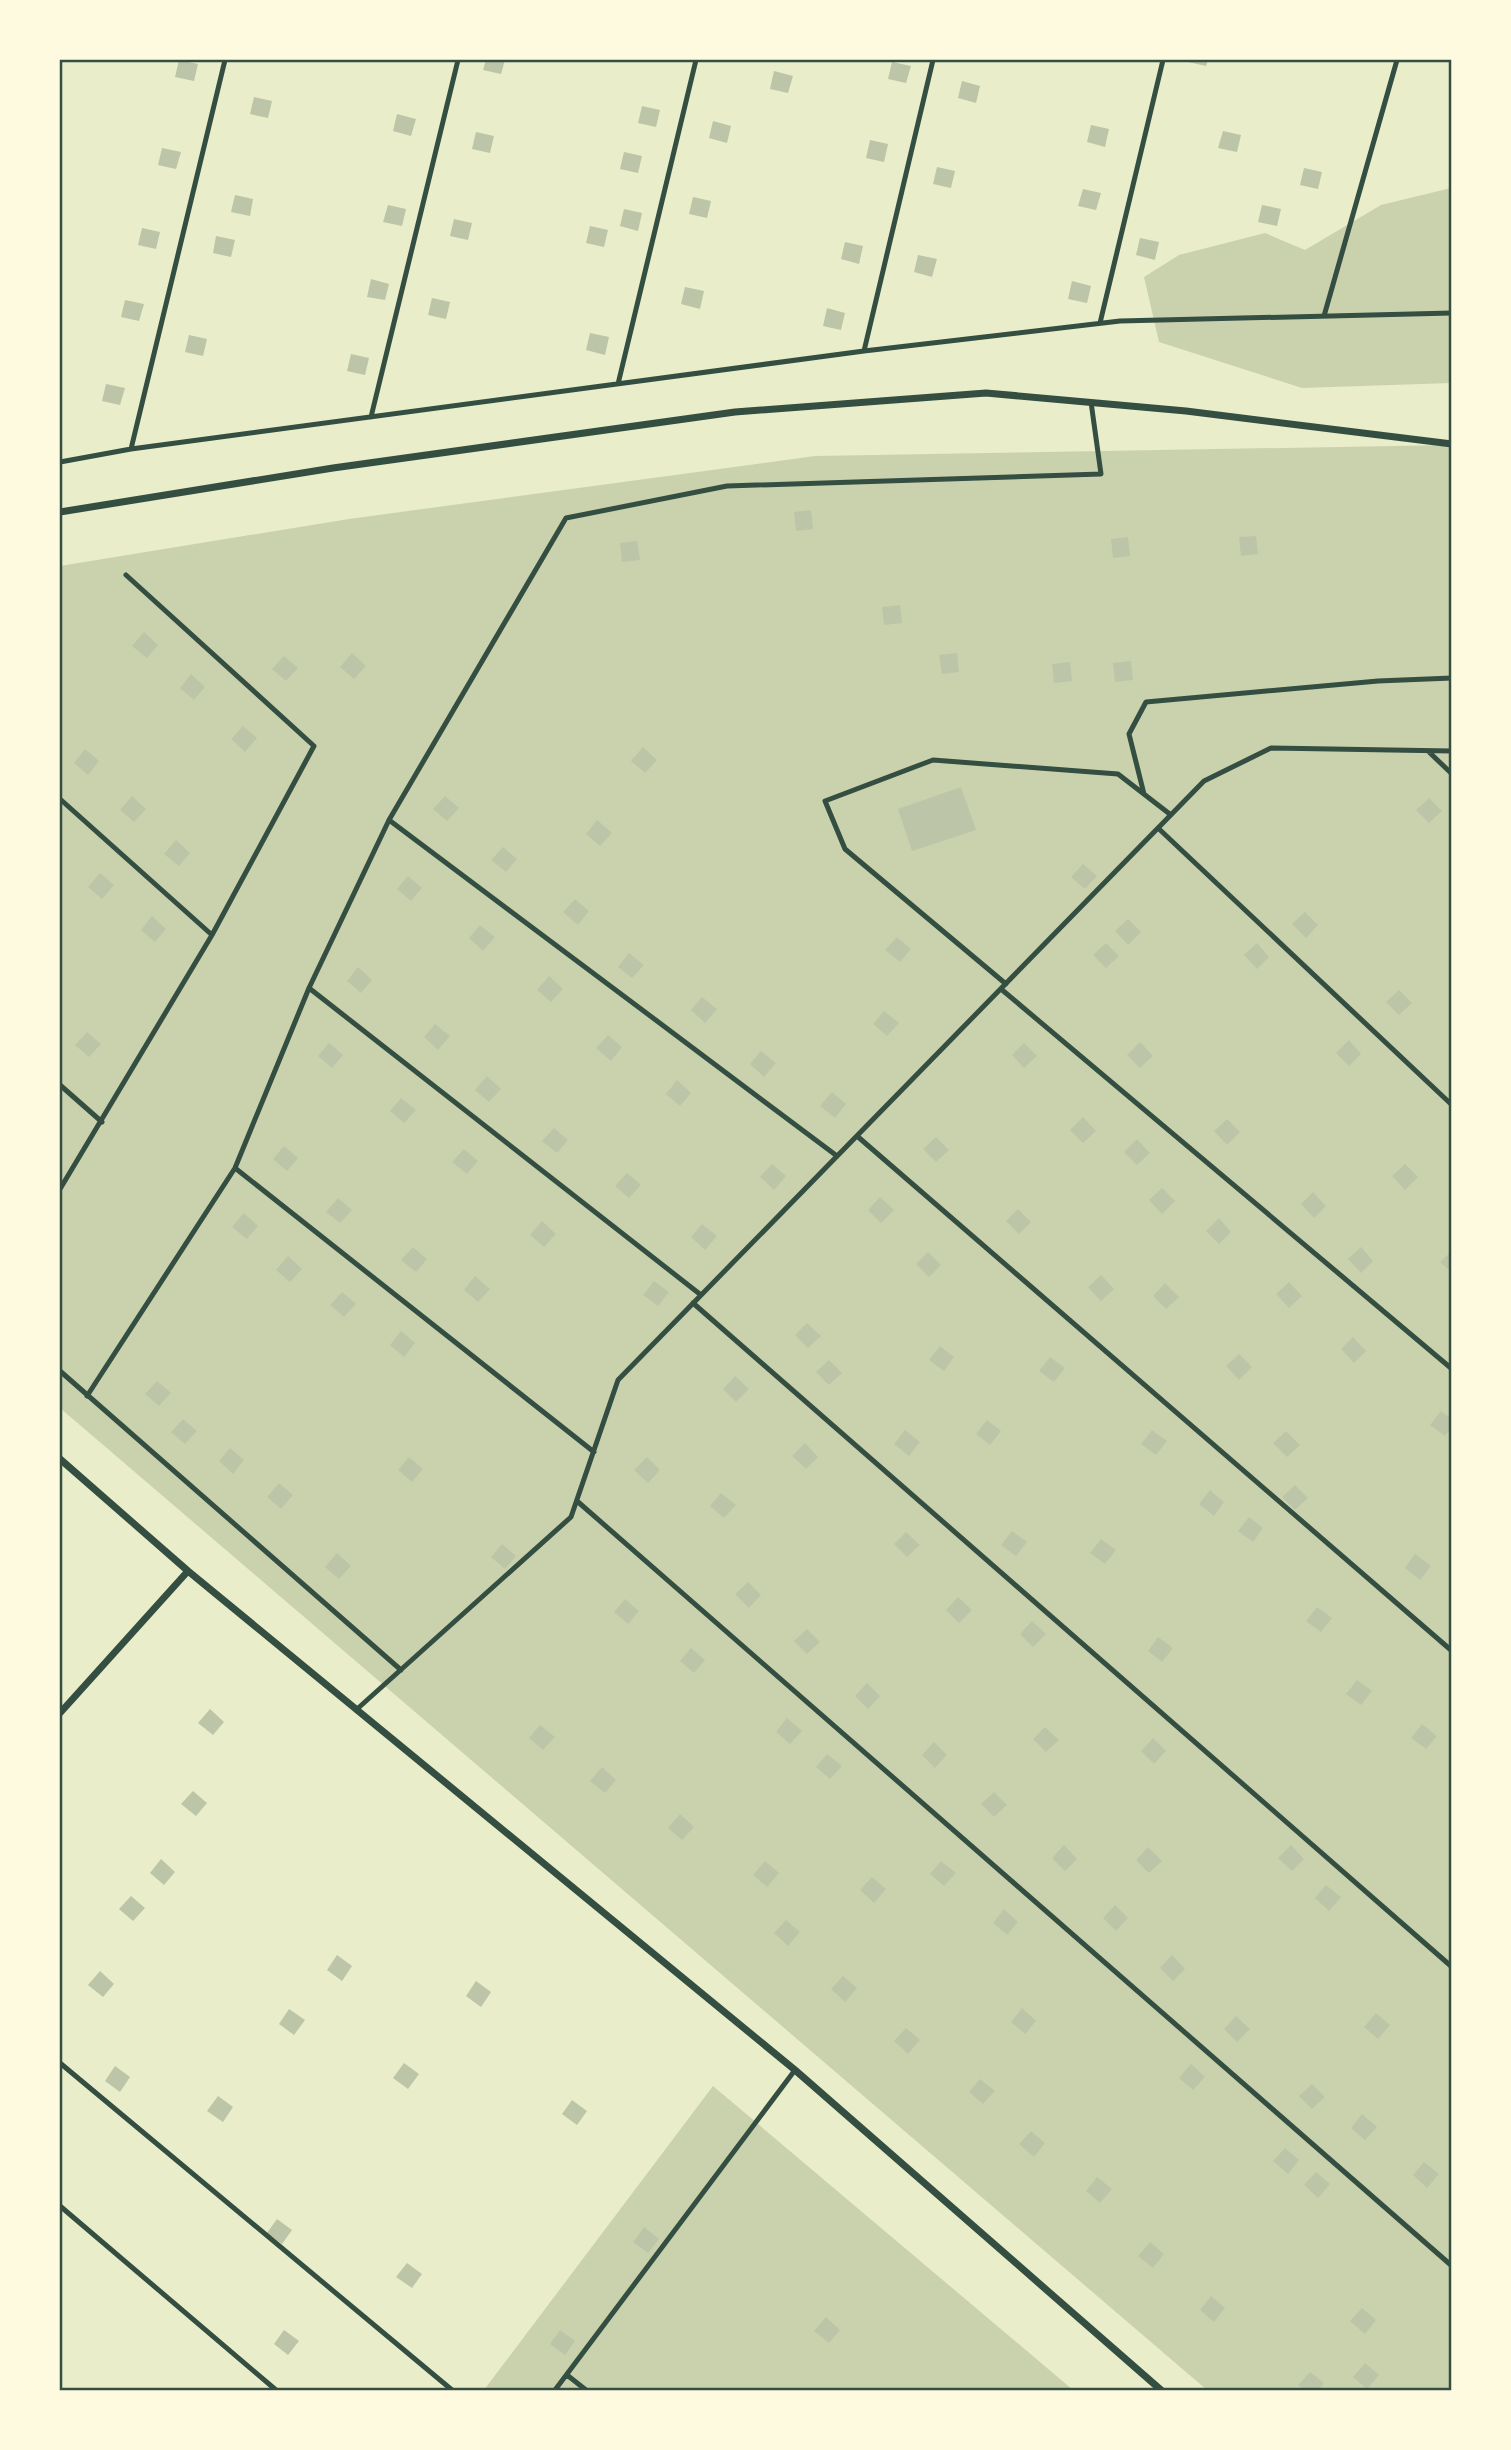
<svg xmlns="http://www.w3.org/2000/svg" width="1511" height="2450" font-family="Inter,sans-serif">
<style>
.green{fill:#cad2ad}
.building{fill:#bcc5a7}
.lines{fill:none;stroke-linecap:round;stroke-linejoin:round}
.service{stroke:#344e41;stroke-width:5}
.minor{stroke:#344e41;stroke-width:7}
.neatline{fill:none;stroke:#344e41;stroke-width:2.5}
</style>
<rect width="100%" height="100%" fill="#e9edc9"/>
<path class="green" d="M1451,188V383L1302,388L1159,342L1144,277L1179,255L1265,233L1305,250L1381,205Z
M1451,445V2390H1207L60,1408V566L349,519L815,456Z
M713,2086L1073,2390H484Z"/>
<path class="building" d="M179,60L198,64L194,81L175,77Z
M486,60H505L501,74L483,70Z
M1188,60H1208L1206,66L1188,62Z
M892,62L911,66L906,83L888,79Z
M774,71L793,76L788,93L770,89Z
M962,81L980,86L976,103L958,98Z
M254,97L272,101L268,118L250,114Z
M642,106L660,110L656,127L638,123Z
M397,114L416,119L411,136L393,131Z
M713,121L731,126L727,143L709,138Z
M1091,125L1109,129L1105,147L1087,142Z
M1223,131L1241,135L1237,152L1218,148Z
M476,132L494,136L490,153L472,149Z
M870,140L888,144L884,162L866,158Z
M162,148L181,152L176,169L158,165Z
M624,152L642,156L638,173L620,169Z
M937,167L955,171L951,188L933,184Z
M1304,168L1322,172L1318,189L1300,185Z
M1083,189L1101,193L1096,210L1078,206Z
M235,195L253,199L250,216L231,212Z
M693,197L711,201L707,218L689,214Z
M388,205L406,209L402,226L383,222Z
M1262,205L1281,209L1277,226L1258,222Z
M624,209L642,213L638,231L620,226Z
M454,219L472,223L468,240L450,236Z
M590,226L608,230L604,247L586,243Z
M142,228L160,232L156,249L138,245Z
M216,236L235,240L231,257L213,253Z
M1140,238L1159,242L1155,260L1136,255Z
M845,242L863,246L859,264L841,259Z
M918,255L937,259L932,277L914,272Z
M371,279L389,284L385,300L367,297Z
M1072,281L1091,286L1087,303L1068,299Z
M685,287L704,291L700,309L681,304Z
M432,298L450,302L446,319L428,315Z
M125,300L144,304L139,321L121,317Z
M827,308L845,313L841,330L823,326Z
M590,333L609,337L605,355L586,350Z
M189,335L207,339L203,356L185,352Z
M351,354L369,358L365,375L347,371Z
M106,384L125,388L120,405L102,401Z
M811,510L813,529L796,531L794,512Z
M1256,536L1258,554L1241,556L1239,537Z
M1128,537L1130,556L1113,558L1111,539Z
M637,541L640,560L622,562L620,543Z
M900,605L902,623L884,625L882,607Z
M144,632L158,645L147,658L132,646Z
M352,653L366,666L354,679L340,667Z
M957,653L959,672L942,674L939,655Z
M284,656L298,668L286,681L272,669Z
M1131,661L1133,680L1115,682L1113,663Z
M1070,662L1072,681L1054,683L1052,664Z
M191,674L205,687L194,700L180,688Z
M243,726L257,738L245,752L231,739Z
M643,747L657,760L645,773L631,761Z
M85,749L99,761L88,775L74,763Z
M961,787L976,830L912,851L898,809Z
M132,796L146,809L134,822L120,810Z
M445,796L459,808L447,821L433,809Z
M1429,798L1442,811L1429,823L1416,810Z
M597,820L612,833L600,846L586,834Z
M176,840L190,853L179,866L164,854Z
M503,847L517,859L506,872L491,860Z
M1083,864L1097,876L1085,889L1071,877Z
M100,873L114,885L102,899L88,887Z
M408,876L422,888L411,901L397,889Z
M575,899L589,911L578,925L563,912Z
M1305,912L1318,925L1306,938L1292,924Z
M152,916L166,929L155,942L141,930Z
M1128,919L1141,932L1128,945L1115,931Z
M480,925L495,937L483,951L469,938Z
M897,937L911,949L900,962L885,950Z
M1106,943L1119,956L1106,968L1093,955Z
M1257,943L1269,957L1257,969L1244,955Z
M629,953L644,965L632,978L618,967Z
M358,967L372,980L361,993L347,981Z
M549,976L563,989L551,1002L537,990Z
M1399,990L1412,1003L1399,1015L1386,1002Z
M702,997L717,1009L705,1023L691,1010Z
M884,1011L899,1023L887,1036L873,1024Z
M435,1024L450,1036L438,1050L424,1037Z
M87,1032L101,1044L89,1057L75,1045Z
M608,1035L622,1047L611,1061L596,1048Z
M1349,1040L1361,1054L1349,1066L1336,1053Z
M1140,1042L1153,1056L1140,1068L1127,1055Z
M329,1043L343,1055L332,1068L318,1056Z
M1024,1043L1037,1056L1024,1068L1012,1055Z
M761,1051L776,1063L764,1077L750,1064Z
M487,1076L501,1089L489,1102L475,1090Z
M677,1080L691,1093L680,1106L666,1094Z
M832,1092L846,1104L835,1118L820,1106Z
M401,1098L416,1110L404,1123L390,1111Z
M1083,1117L1096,1131L1083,1143L1070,1130Z
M1227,1119L1240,1132L1227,1145L1214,1131Z
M554,1128L568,1140L557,1153L542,1141Z
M936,1137L949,1150L936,1162L923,1149Z
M1137,1139L1150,1153L1137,1165L1124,1152Z
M284,1146L298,1158L287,1171L273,1159Z
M464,1149L478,1161L467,1174L452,1162Z
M772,1164L786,1176L774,1190L760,1177Z
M1405,1164L1418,1177L1405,1190L1392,1176Z
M627,1173L641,1185L629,1198L615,1186Z
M1162,1188L1175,1201L1162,1214L1149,1200Z
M1313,1192L1326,1206L1314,1218L1301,1204Z
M880,1197L894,1210L881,1223L868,1210Z
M338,1198L352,1210L340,1223L326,1212Z
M1018,1209L1031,1222L1019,1234L1006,1221Z
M244,1213L258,1226L247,1239L232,1227Z
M1219,1218L1231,1232L1219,1244L1206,1231Z
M542,1221L556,1234L544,1247L530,1235Z
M702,1224L717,1236L705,1250L691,1237Z
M413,1247L427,1259L416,1272L401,1260Z
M1361,1247L1373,1261L1361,1273L1348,1259Z
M1452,1251V1273L1440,1262Z
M928,1252L941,1265L929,1277L916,1264Z
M288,1256L302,1269L290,1282L276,1270Z
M1101,1275L1114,1289L1101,1301L1088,1287Z
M475,1276L490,1289L478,1302L464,1290Z
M654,1281L669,1292L658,1306L643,1295Z
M1289,1282L1302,1296L1289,1308L1276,1294Z
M1165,1283L1179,1297L1166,1309L1153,1296Z
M342,1292L356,1304L344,1317L330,1305Z
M807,1323L821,1336L808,1348L795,1335Z
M401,1331L415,1343L404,1357L390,1345Z
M1353,1337L1366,1351L1354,1363L1341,1349Z
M940,1346L954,1357L944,1371L929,1360Z
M1239,1354L1252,1367L1239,1380L1226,1366Z
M1050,1357L1065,1368L1054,1382L1039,1371Z
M829,1360L842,1373L829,1385L816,1372Z
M735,1376L749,1389L736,1402L723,1389Z
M157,1381L171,1393L159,1406L145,1394Z
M1441,1411L1452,1419V1427L1445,1436L1430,1425Z
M183,1419L197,1431L185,1444L171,1432Z
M987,1420L1001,1431L990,1445L976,1434Z
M905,1430L920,1442L909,1456L894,1444Z
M1152,1430L1167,1441L1156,1455L1141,1444Z
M1286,1431L1300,1445L1287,1457L1273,1443Z
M805,1443L818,1457L806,1469L792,1456Z
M230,1448L244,1460L233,1474L219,1461Z
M409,1457L423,1469L412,1482L398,1470Z
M647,1457L660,1470L648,1483L634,1470Z
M279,1483L293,1495L281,1509L267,1497Z
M1295,1485L1308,1498L1295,1510L1282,1497Z
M1210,1490L1224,1502L1214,1516L1199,1504Z
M721,1493L736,1505L724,1518L710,1506Z
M1249,1517L1263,1528L1253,1542L1238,1531Z
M1012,1531L1027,1542L1016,1556L1001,1545Z
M906,1532L920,1545L907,1557L894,1544Z
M1101,1539L1116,1550L1105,1564L1090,1553Z
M502,1544L516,1556L505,1569L491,1557Z
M337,1553L351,1566L339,1579L325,1567Z
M1415,1554L1431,1566L1420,1580L1405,1568Z
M748,1582L761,1595L749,1608L735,1594Z
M958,1597L972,1610L959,1623L946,1610Z
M625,1599L639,1611L628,1624L614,1612Z
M1317,1607L1332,1618L1321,1632L1306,1621Z
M1032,1621L1046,1634L1033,1647L1020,1634Z
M807,1629L820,1642L807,1654L794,1641Z
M1158,1637L1173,1648L1162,1662L1148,1651Z
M691,1648L705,1660L694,1673L680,1661Z
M1357,1680L1372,1691L1361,1705L1346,1694Z
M867,1683L880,1696L868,1709L855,1696Z
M210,1709L224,1722L213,1735L198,1723Z
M787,1718L802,1731L790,1744L776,1732Z
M1422,1724L1437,1736L1426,1749L1411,1738Z
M540,1725L555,1737L543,1750L529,1738Z
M1045,1727L1059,1740L1046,1752L1033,1739Z
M1153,1738L1166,1751L1154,1764L1141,1751Z
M934,1742L947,1755L935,1768L922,1755Z
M827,1754L842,1766L830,1779L816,1767Z
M602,1767L616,1780L605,1793L590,1781Z
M193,1791L207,1803L196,1816L181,1804Z
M994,1792L1007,1805L994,1817L981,1804Z
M680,1814L694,1827L682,1840L668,1828Z
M1064,1845L1077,1859L1065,1871L1052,1858Z
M1291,1845L1304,1859L1292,1871L1278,1858Z
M1148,1847L1162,1861L1149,1873L1136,1860Z
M161,1859L175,1872L164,1885L150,1873Z
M765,1861L779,1873L767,1887L753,1875Z
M941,1861L956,1873L944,1886L930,1874Z
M872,1877L886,1889L874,1903L860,1890Z
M1326,1885L1341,1897L1329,1911L1315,1898Z
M131,1896L145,1908L133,1921L119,1909Z
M1115,1905L1128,1918L1116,1931L1103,1918Z
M1004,1909L1018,1922L1007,1935L993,1923Z
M786,1920L800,1932L788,1946L774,1933Z
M337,1955L352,1966L342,1981L327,1970Z
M1172,1955L1185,1969L1173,1981L1160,1968Z
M100,1971L114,1984L103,1997L88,1985Z
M843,1976L857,1988L845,2002L831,1989Z
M476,1981L491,1992L481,2007L466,1996Z
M1022,2008L1036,2021L1025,2034L1011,2022Z
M289,2009L305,2020L294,2035L279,2024Z
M1376,2013L1390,2025L1378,2039L1364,2027Z
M1236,2016L1250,2029L1237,2042L1224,2029Z
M906,2028L920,2040L908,2054L894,2041Z
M404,2063L419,2074L408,2089L393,2078Z
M1191,2064L1205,2077L1193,2090L1179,2078Z
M115,2066L130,2077L120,2092L105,2081Z
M980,2079L995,2091L983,2104L969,2092Z
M1312,2084L1325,2097L1312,2109L1299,2096Z
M218,2096L233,2107L223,2122L207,2111Z
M572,2100L587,2111L577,2125L562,2114Z
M1362,2114L1377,2127L1365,2140L1351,2128Z
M1031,2131L1045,2143L1034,2157L1019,2144Z
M1285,2148L1299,2160L1288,2174L1273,2161Z
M1424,2162L1439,2174L1427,2188L1413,2175Z
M1316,2172L1330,2184L1318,2198L1304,2185Z
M1097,2177L1112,2189L1100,2203L1086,2191Z
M277,2219L292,2230L282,2244L267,2233Z
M644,2227L659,2239L648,2253L633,2242Z
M1150,2242L1164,2254L1153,2268L1138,2256Z
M407,2263L422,2274L412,2288L396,2277Z
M1211,2296L1225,2308L1214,2322L1200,2310Z
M1362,2308L1376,2320L1365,2334L1350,2321Z
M826,2317L840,2330L829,2343L814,2331Z
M284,2330L299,2341L288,2355L274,2344Z
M560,2330L575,2341L565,2355L550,2344Z
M1365,2363L1379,2375L1367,2389L1353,2377Z
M1310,2372L1324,2383L1318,2390H1305L1298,2385Z"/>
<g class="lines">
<path class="service" d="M1324,316L1397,60
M1100,323L1163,60
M864,351L933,60
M618,384L696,60
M371,417L458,60
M131,449L225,60
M60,462L131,449L864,351L1120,321L1452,313
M1428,751L1452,774
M1144,794L1129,734L1146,702L1378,681L1452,678
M60,799L212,935
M389,820L837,1156
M1158,828L1452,1105
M1006,984L845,849L825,801L933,760L1118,774L1171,815
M309,988L701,1295
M1001,989L1452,1369
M60,1085L102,1122
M857,1136L1452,1651
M235,1168L594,1452
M60,1189L212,935L314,746L126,575
M693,1303L1452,1967
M60,1371L401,1670
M87,1396L235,1168L309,988L389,820L566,518L727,486L1101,474L1091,402
M577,1501L1452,2266
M356,1710L571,1517L618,1380L1204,781L1271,748L1452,751
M60,2063L452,2390
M60,2206L276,2390
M567,2375L586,2390
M555,2390L795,2070"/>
<path class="minor" d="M60,512L333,468L735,412L986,393L1186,411L1452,444
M60,1459L188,1571L795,2070L1161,2390
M60,1713L188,1571"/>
</g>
<rect width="1511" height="2450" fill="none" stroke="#fefae0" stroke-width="122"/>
<rect x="61" y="61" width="1389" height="2328" class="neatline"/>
</svg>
